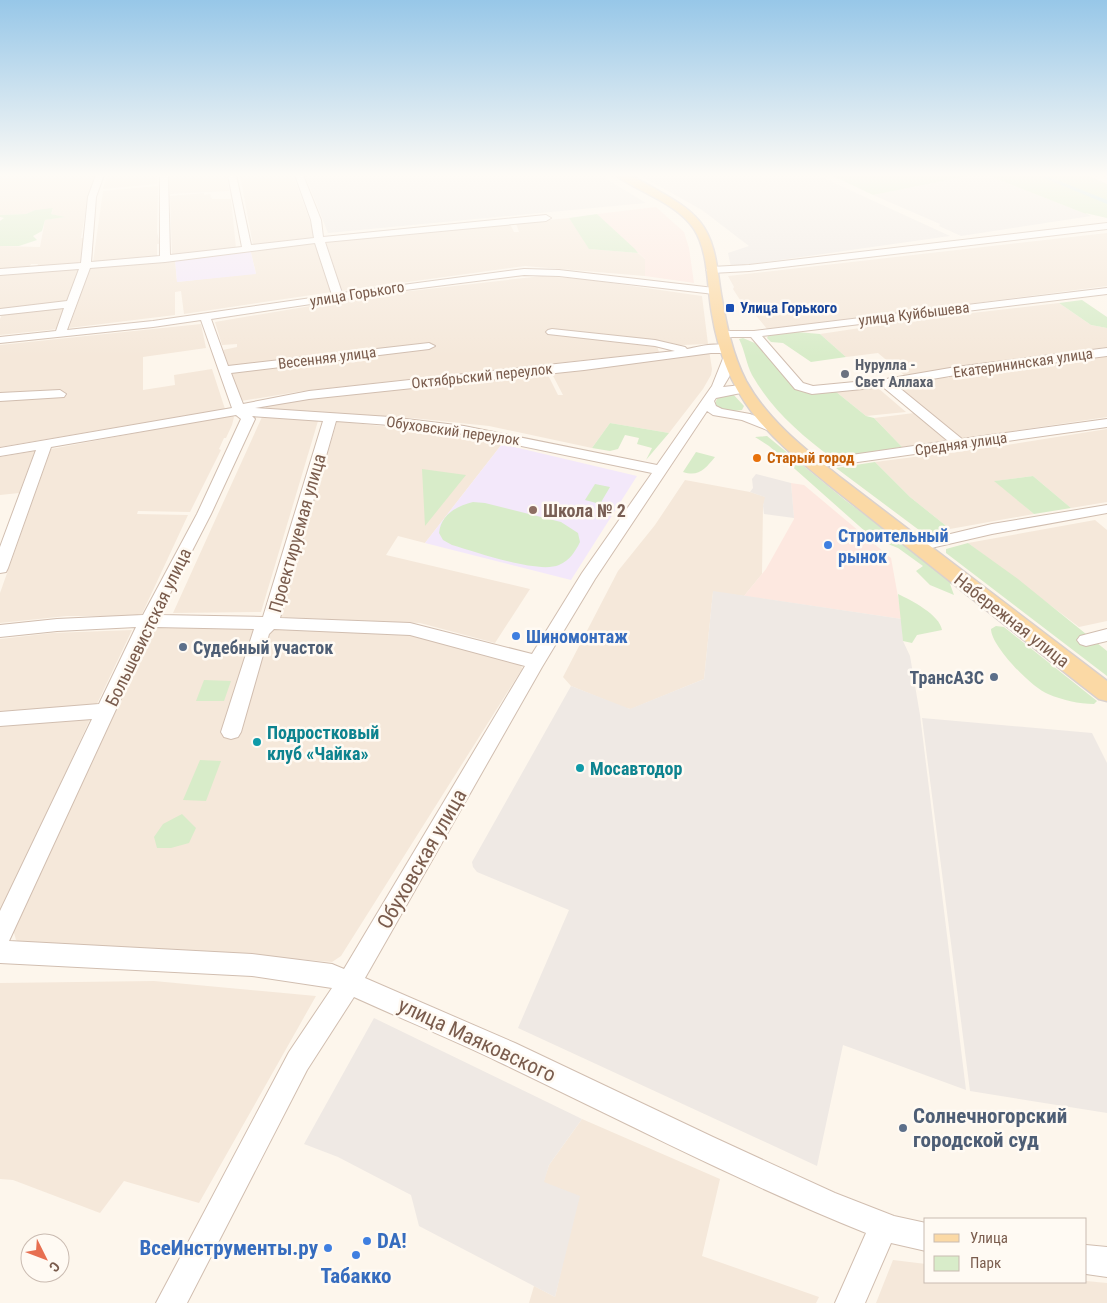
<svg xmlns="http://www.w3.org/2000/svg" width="1107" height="1303" font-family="'Roboto Condensed',sans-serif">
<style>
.residential{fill:#f5e8da}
.commercial{fill:#fde8e0}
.industrial{fill:#efe9e4}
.education{fill:#f3e8fa}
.green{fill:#d8ecc9}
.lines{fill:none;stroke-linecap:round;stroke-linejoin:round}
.canal{fill:#bfe3e8;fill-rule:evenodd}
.minor-casing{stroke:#d1beb0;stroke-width:2}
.major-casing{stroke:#dad1cd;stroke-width:3}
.minor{fill:#fff;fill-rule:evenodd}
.major{fill:#fbd9a5;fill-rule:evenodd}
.transit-dot{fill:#1a4fb4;stroke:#fffaf3;stroke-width:2}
.worship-dot{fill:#6b7280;stroke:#fffaf3;stroke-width:2}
.food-dot{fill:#e8710a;stroke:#fffaf3;stroke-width:2}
.education-dot{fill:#8d6e63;stroke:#fffaf3;stroke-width:2}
.shop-dot{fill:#3f7fe0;stroke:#fffaf3;stroke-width:2}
.service-dot{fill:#5c6f8a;stroke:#fffaf3;stroke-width:2}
.culture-dot{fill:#0f9aa8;stroke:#fffaf3;stroke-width:2}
.labels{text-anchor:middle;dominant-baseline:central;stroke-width:5;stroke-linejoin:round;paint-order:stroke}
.far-street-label{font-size:15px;fill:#7a5c4d;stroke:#fffaf3}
.far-transit-label{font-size:15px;font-weight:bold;fill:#164399;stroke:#fffaf3;text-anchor:start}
.far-worship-label{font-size:15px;font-weight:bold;fill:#5b616d;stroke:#fffaf3;text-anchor:start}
.far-food-label{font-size:15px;font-weight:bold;fill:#c56008;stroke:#fffaf3;text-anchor:start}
.education-label{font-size:18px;font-weight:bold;fill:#785e54;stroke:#fffaf3;text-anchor:start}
.street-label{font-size:18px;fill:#7a5c4d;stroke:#fffaf3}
.shop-label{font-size:18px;font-weight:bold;fill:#366cbe;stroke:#fffaf3;text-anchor:start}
.service-label{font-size:18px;font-weight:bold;fill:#4e5e75;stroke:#fffaf3;text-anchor:start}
.culture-label{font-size:18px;font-weight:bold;fill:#0d838f;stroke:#fffaf3;text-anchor:start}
.near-street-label{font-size:21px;fill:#7a5c4d;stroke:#fffaf3}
.near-service-label{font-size:21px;font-weight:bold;fill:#4e5e75;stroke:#fffaf3;text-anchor:start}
.near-shop-label{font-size:21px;font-weight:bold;fill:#366cbe;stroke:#fffaf3;text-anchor:start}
</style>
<rect width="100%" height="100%" fill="#fdf6ec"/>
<path class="residential" d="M0,175H96L87,203L81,238H85L81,263L37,267L38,264H31L29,268L0,271V246L40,247L45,220L63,217L51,214L53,209L35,210L26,214L0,215Z
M107,175H157V184L103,189Z
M169,175H227L229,191L170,194Z
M240,175H293L316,237L253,245Z
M158,186L157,232L160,244H157V257L93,262L103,191Z
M204,193V195L210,194L212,199H231L236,248L172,256L170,196Z
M569,218L590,249L638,253L646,260L645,276L525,266L342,291L326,242L510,224L514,232H519L516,223Z
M1107,233V286L829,322L767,329L754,313L742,303L733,289L734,287L728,276Z
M316,242L332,292L184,314L181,291L175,292V315L69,328L91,265L175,259L177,282L256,273L250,249Z
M80,267L67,302L0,310V275Z
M542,276L583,279L702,296L708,344L657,346L659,352L303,391L241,401L223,350L237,347V344L222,345L215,322L375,295Z
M1059,303L1091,325L1107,328V347L904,375L878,353L846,357L820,334L920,319Z
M66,305L58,329L0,335V319L3,312Z
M201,324L206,348L143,357V390L175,385L174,375L212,369L225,409L0,447V345Z
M709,350L712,369L711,375L703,389L669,433L610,423L592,448L489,426L412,418L264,411L268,403L547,373L558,395H563L551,372Z
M1107,355V417L960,439L899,389L900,385L944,377L949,378L950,374Z
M878,388L906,412L866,416L835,391Z
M914,413L925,421L947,440L902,447L874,418Z
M232,415L234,417L232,425L226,438H224L219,449L221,450L190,512L138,511L137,514L188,515L141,616H67L0,623V593L51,449Z
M262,417L318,421L261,612L173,613Z
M337,421L442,433L502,444L425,543L398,536L386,555L530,589L495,643L420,623L281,617Z
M1107,429V502L1071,508L1033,476L995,481L1034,514L950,529L910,497L875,462L1000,446Z
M35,451L19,493L0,495V457Z
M685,480L750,492L766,497L763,506L762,574L744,596L713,592L704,679L631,709L625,708L571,686L563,677L618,571L655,525Z
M1095,520L1107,530V621L1079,627L968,543Z
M155,624L399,632L521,664L522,669L341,956L332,962L202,951L29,947L16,940L12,926Z
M132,630L96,706L0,714V639L52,633Z
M91,717L35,840L0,913V722Z
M154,981L316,996L199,1203L124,1181L100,1213L13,1180L0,1179V983Z
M582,1119L720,1179L702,1256L819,1297L816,1303H529L534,1286L555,1297L562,1266L543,1183L549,1165Z
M893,1260L926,1264V1282L1086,1281L1107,1283V1303H876Z"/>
<path class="commercial" d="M656,207L684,232L689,248L694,283L645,276V259L597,214Z
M791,483L804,485L891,558L902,619L744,596L766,569L794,519Z"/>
<path class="industrial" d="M305,175H600L646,203L328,233Z
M639,175H817L950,236L731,267L728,253L749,246L702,210Z
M973,175H987L1091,216L961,236L939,226L940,224L873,195Z
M756,474L791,483L794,518L764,514L763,506L765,497L750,492L753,488L752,479Z
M713,591L902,619L903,641L910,656L920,715L966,1090L843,1045L817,1166L518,1028L569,910L477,872L473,867L472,862L571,686L630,709L704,679Z
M922,718L1092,733L1107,763V1113L970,1091Z
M374,1018L582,1119L549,1165L544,1182L580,1196L555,1297L419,1226L411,1195L338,1157L304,1144Z"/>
<path class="education" d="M250,249L256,274L177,282L175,259Z
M502,444L637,476L571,580L425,543Z"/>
<path class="green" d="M831,175H973L873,195Z
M987,175H1087L1107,184V218L1085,213L1091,216Z
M53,208L51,214L65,217L45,220L42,231L33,236L37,240L19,246H0V221L4,218L0,217V215L26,214L35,210Z
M597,214L635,249L638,253L589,249L569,218Z
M1082,300L1107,317V328L1091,325L1059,303Z
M797,332L820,334L846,357L811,362L783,343L771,342L767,338L769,334Z
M743,338L757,344L802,391L812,394L835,391L866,416L874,418L902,447L832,458C800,434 772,410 752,375C746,363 745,351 739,339Z
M732,393L744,406L742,410L726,412L714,405L719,395Z
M610,423L669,433L646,460L652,448L637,444L639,438L625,435L618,449L610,451L592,448Z
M767,436L845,500L960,586L950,584L954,595L930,585L916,571L923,566L898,548L878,540L867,533L769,446L755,437Z
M696,452L715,457C705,469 699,477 683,472Z
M875,462L910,497L950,529L927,536L836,468Z
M422,469L466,475L425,526Z
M1033,476L1071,508L1034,514L994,481Z
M595,484L610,487L600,504L585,500Z
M473,502L485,503L561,522L578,533L580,542C575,552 570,560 559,565C538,574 476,552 452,545L443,540L439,533C441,515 456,506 473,502Z
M968,543L1018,579L1107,651V676L946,553V549Z
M898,594C911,600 940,615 942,630L917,635L912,643L903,641Z
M996,626L1004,627L1097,701L1094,704C1079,704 1062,700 1048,694C1032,688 991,646 991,629Z
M204,680L231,681L224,701H196Z
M200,760L221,761L206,801L183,800Z
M182,814L196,828L189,843L171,848H157L154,837L163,824Z"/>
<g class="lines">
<path class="canal" d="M1037,175H1044L1107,200V204Z"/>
<defs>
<path id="minor" d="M96,175H104L96,197L91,262L160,256V175H168L170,255L242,247L228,175H236L251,245L314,238L311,220L295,175H303L321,220L323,237L546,215L551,218L546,221L325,242L342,293L524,269L559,270L714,288L719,291L714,294L559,276L524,275L405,290L211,319L228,366L429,343L435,346L429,349L231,373L243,404L309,391L675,351L655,346L548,334L546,332L548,330L552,329L655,340L685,347L687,349C698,347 722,340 731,349L725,353H711L584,370L309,399L255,408L390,417L464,426L657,465L712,386L724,356H732L734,359L729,377L723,387L742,385L748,389L746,392L716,398L714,401L716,406L722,409L750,414L780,426L782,429L775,433L742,420L713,415L707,411L595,579L542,667L365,978L515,1043L713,1137L835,1193L894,1216L926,1223V1251L891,1243L865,1303H835L866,1233C741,1183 621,1120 499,1062C451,1039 402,1019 354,997L307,1070L187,1303H156L289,1052L332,988L252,976L0,963V911L92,719L0,726V712L99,704L136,627L57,631L0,637V625L57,619L143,615L197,514L241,419L236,415L51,447L8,568L6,572L0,573V547L36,450L0,456V448L232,408L201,320L153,327L0,343V337L56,331L64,308L0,315V309L67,301L79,269L0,275V269L81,263L88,197ZM315,243L332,295L153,321L67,330L90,268L165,262ZM252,416L323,421L263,617L159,615L211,514L255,419ZM336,421L390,425L464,434L652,473L582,573L532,654L410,623L280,618ZM154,627L254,629L221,732L224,737L231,739L238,737L241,732L269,634L274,629L410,635L525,666L344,969L332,964L252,954L9,941Z
M1107,223V229L749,271L711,273L706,270L711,267L749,265Z
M1107,288V294L762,336L803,383L813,386L886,379L956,367L1107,348V356L956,375L896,385L962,439L1107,419V427L815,468L808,464L810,461L948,441L883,387L812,394L795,389L751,337H722L716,334L722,331H754Z
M60,390L66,394L64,397L0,401V393Z
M1107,505V513L992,534L918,551L913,549L910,546L913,543L992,524Z
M1107,629V641L1086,646L1080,644L1077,640L1080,636Z
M1086,1245L1107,1247V1277L1086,1274Z"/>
<path id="major" d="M616,175C631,173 644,183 657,190C673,199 689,208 700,222C716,242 717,269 721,294C726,323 732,354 746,381C768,421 806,450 841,478L1107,681V701L1099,699L1072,678L829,485C766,434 726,399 712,314C707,288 709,252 694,229C681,209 655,198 635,187C629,183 621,180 616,175Z"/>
</defs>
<use href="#minor" class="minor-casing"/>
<use href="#major" class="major-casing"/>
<use href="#minor" class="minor"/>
<use href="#major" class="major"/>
</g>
<linearGradient id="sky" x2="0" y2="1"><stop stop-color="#97c7e8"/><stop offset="0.49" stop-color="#fefbf6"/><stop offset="1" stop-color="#fefbf6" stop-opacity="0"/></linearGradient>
<rect width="1107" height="357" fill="url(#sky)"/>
<rect class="transit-dot" x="725" y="303" width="10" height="10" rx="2.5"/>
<circle class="worship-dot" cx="845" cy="374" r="5"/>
<circle class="food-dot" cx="757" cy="458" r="5"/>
<circle class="education-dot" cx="533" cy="510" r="5"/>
<g class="shop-dot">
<circle cx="828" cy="545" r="5"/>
<circle cx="516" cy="636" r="5"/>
<circle cx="367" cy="1241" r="5"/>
<circle cx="328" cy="1248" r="5"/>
<circle cx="356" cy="1255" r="5"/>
</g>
<g class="service-dot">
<circle cx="183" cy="647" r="5"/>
<circle cx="994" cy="677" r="5"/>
<circle cx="903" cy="1128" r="5"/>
</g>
<g class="culture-dot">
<circle cx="257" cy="742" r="5"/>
<circle cx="580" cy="768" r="5"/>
</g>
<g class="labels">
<g class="far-street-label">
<text transform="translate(357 294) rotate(-9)">улица Горького</text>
<text transform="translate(914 314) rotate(-7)">улица Куйбышева</text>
<text transform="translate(327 358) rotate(-7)">Весенняя улица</text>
<text transform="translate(1023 363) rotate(-8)">Екатерининская улица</text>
<text transform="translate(482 376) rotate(-6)">Октябрьский переулок</text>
<text transform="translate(453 431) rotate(8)">Обуховский переулок</text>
<text transform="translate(961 444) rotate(-8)">Средняя улица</text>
</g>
<g class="far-transit-label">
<text x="740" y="308">Улица Горького</text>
</g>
<g class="far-worship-label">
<text x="855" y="365">Нурулла -<tspan x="855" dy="17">Свет Аллаха</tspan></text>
</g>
<g class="far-food-label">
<text x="767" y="458">Старый город</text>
</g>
<g class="education-label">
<text x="543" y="510">Школа № 2</text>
</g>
<g class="street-label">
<text transform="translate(297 533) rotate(-74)">Проектируемая улица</text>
<text transform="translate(1012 620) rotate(38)">Набережная улица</text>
<text transform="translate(148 627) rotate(-64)">Большевистская улица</text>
</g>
<g class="shop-label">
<text x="838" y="535">Строительный<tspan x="838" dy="21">рынок</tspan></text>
<text x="526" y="636">Шиномонтаж</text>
</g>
<g class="service-label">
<text x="193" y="647">Судебный участок</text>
<text x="984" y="677" text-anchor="end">ТрансАЗС</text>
</g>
<g class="culture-label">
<text x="267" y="732">Подростковый<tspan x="267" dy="21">клуб «Чайка»</tspan></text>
<text x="590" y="768">Мосавтодор</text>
</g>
<g class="near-street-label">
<text transform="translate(422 859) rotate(-60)">Обуховская улица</text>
<text transform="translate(477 1040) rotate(25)">улица Маяковского</text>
</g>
<g class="near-service-label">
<text x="913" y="1116">Солнечногорский<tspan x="913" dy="24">городской суд</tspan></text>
</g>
<g class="near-shop-label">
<text x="377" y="1241">DA!</text>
<text x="318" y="1248" text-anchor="end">ВсеИнструменты.ру</text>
<text x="356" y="1276" text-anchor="middle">Табакко</text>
</g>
</g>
<rect x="924" y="1218" width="162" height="65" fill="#fffaf3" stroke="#cabbb1"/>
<rect x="934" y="1234" width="25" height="8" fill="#fbd9a5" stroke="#cabbb1"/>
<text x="970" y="1243" font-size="15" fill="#7a5c4d">Улица</text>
<rect x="934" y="1256" width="25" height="15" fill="#d8ecc9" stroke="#cabbb1"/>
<text x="970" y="1268" font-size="15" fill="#7a5c4d">Парк</text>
<g transform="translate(45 1258) rotate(132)"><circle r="24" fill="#fffaf3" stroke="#cabbb1"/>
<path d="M0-4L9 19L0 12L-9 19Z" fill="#e76f51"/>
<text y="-8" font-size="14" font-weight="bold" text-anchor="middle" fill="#7a5c4d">С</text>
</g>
</svg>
